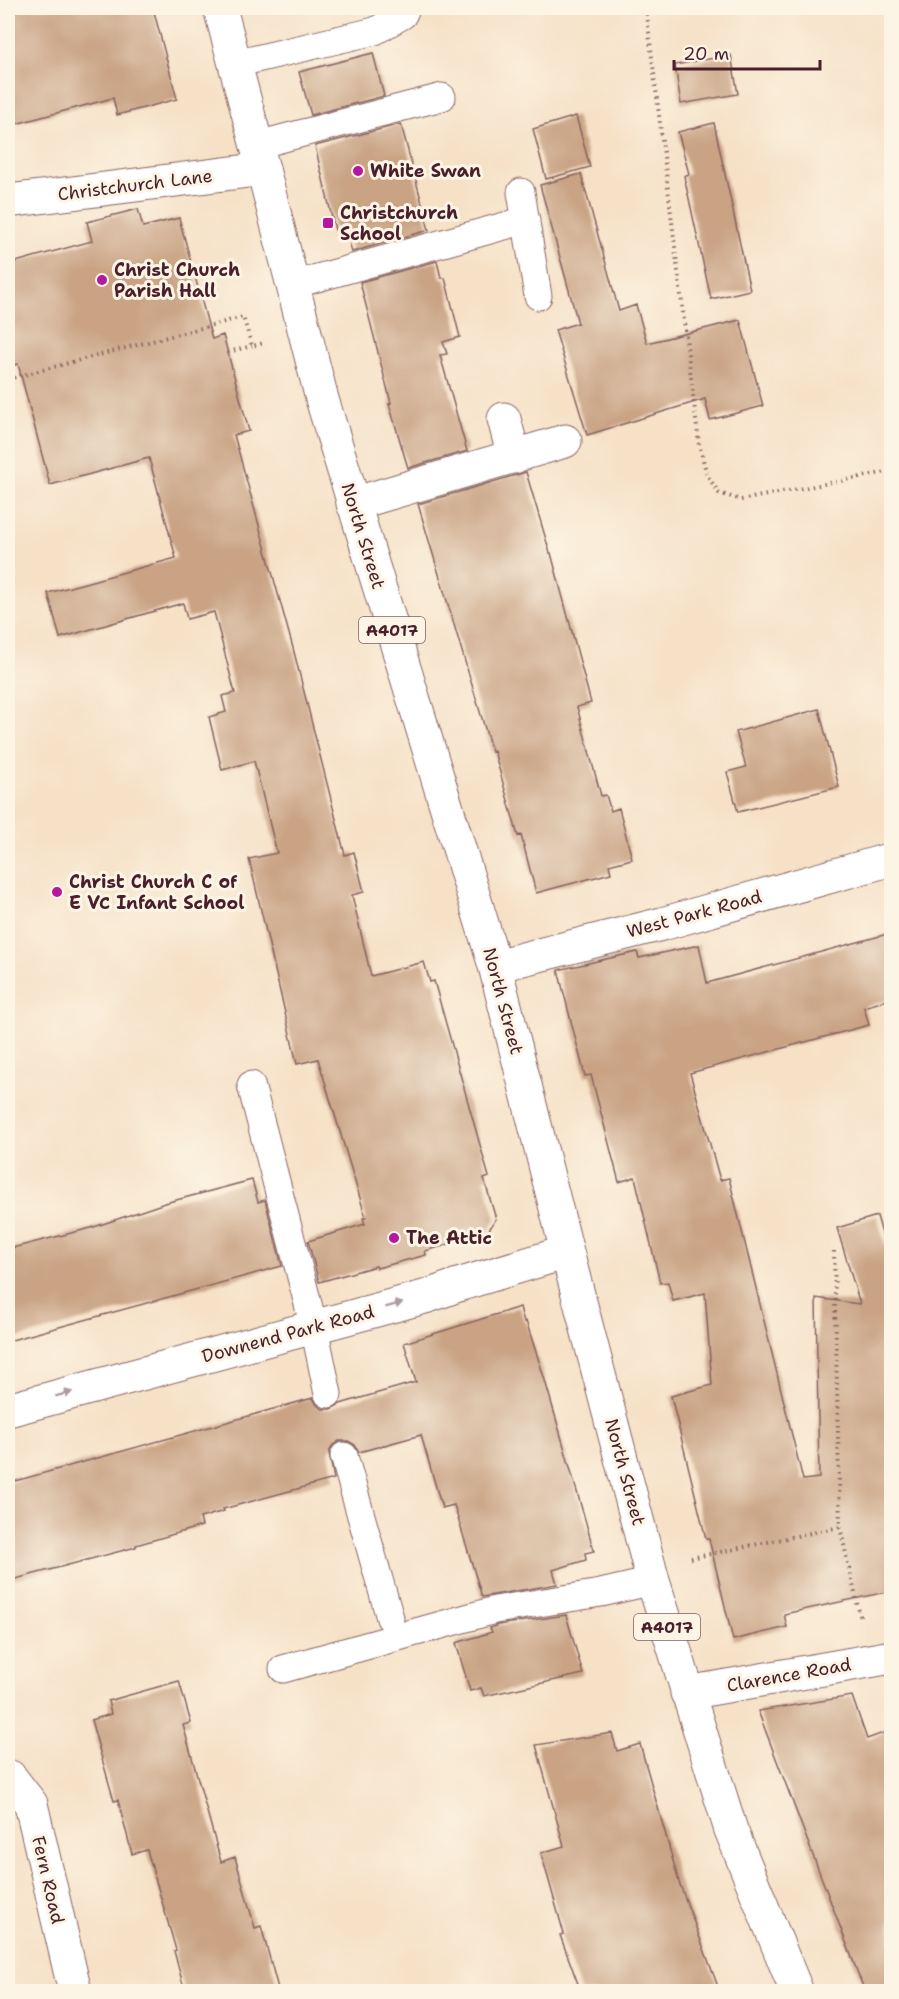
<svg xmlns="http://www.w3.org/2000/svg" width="899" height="1999" font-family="'Shantell Sans',sans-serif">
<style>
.building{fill:#c9a384}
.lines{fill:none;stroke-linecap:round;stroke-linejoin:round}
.service-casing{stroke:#866362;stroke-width:29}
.minor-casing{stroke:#866362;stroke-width:35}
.primary-casing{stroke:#866362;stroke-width:35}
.path{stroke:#866362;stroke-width:4;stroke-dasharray:1.5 4.5;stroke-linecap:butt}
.service{stroke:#fff;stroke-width:27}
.minor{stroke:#fff;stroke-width:33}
.primary{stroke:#fff;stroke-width:33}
.oneway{fill:#ae9aa0}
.poi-dot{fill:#b5179e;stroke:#fcf5e5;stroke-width:2}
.labels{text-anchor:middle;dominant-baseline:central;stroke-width:6;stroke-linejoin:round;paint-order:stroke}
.shield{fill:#fcf5e5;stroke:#7f5f63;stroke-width:1.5}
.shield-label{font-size:16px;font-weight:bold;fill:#4a1f2b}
.poi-label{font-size:18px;font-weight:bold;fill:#4a1f2b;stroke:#fcf5e5;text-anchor:start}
.street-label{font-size:18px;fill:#4a1f2b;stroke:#fcf5e5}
</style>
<rect width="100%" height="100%" fill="#fcf5e5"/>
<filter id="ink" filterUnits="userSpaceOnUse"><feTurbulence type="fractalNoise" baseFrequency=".0167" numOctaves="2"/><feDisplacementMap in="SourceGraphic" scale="12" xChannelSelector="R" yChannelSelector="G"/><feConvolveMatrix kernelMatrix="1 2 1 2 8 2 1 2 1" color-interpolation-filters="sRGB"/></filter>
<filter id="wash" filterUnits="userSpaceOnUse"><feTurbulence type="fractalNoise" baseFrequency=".008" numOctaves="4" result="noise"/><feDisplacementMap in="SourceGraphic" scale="24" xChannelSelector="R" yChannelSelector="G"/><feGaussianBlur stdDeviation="1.35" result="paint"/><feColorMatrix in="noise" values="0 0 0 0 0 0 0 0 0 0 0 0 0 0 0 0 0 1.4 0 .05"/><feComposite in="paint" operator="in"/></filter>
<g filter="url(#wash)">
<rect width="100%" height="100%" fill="#f6e1c7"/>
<g id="blocks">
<path class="building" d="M8,8H153L177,99L117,115L113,98L8,126Z
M373,53L384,96L311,115L299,72Z
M731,55L738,94L681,104L675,65Z
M576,116L590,167L546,179L533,129Z
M714,123L750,290L711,299L684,176L689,174L678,132Z
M401,124L429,230L352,252L345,227L335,230L315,146Z
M581,174L619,311L636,305L647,343L740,320L763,406L710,420L705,399L587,435L555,330L578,323L540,185Z
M138,209L143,227L179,218L212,339L223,335L249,431L234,435L293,648L345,855L354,852L364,892L352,895L371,976L424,962L430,982L434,981L489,1177L484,1179L496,1219L487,1233L425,1251L426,1255L377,1268L376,1266L319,1282L308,1241L365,1224L363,1218H366L318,1059L297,1064L249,859L277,853L254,761L222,770L209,717L226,712L222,696L235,693L214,612L187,619L183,603L60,638L48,593L176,558L149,458L50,485L18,364L8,367V264L92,241L87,222Z
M437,261L441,278H445L460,337L443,342L447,354L440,355L467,451L408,468L389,404L391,403L360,282Z
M526,472L550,553H551L591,703L577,707L601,796L606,795L611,811L619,808L632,859L609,865L611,873L536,893L521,835L518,836L494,751L492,752L418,504Z
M819,709L839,787L738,812L727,772L746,767L736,732Z
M891,933V999L864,1007L869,1025L690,1073L720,1180L729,1178L803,1480L819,1478L816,1298L860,1304L837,1228L877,1216L891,1265V1591L784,1614L787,1627L733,1640L709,1539H706L671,1396L712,1385L705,1293L673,1301L668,1282L660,1283L635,1177L619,1182L591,1075L585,1076L558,970L637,952L639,958L699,945L707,983Z
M252,1180L258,1202L265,1200L282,1266L8,1341V1249L91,1228L165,1203Z
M520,1307L524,1322L526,1321L544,1377L594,1551L585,1553L586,1560L553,1570L557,1584L482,1597L454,1505L442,1508L421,1435L359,1452L355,1445L348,1441H339L332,1446L329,1453L334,1479L223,1509L224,1511L200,1518L202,1526L136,1545V1547L8,1581V1483L313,1398L317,1405L323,1409H331L340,1404L416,1382L404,1343Z
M566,1615L583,1674L484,1696L481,1688L470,1691L456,1643L492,1632L490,1628L498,1625Z
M179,1681L191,1723L183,1725L221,1862L235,1857L255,1928L261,1926L279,1992H185L174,1951L176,1950L147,1850L132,1854L118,1800L114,1801L91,1720L111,1714L108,1701Z
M852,1696L867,1739L891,1730V1992H865L758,1711Z
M612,1733L617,1751L640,1744L679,1882L720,1992H581L560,1935L564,1934L541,1853L564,1846L536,1745Z"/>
</g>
</g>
<g filter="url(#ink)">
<use href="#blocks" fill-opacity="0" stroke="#866362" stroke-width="1.5"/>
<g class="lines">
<defs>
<path id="service" d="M235,64L375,31L403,15L406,8
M257,145L442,97
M521,192L538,296
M292,285L526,220
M251,1085L314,1327L328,1394
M344,1456L390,1618
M283,1669L495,1610L601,1593L653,1581"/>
<path id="minor" d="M8,201L263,169
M504,419L514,457
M353,504L565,441
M495,966L662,924L892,859
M8,1410L428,1296L458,1285L567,1252
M687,1693L892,1657
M8,1777H10L31,1804L75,1992"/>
<path id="primary" d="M220,8L263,169L322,399L495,966L567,1252L653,1581L731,1830L797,1992"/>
</defs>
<use href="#service" class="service-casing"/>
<use href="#minor" class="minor-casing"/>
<use href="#primary" class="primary-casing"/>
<path class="path" d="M646,8L699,444L707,475L719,493L741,500L892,471
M228,352L252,346
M8,379L243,317L252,346L264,343
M834,1251L840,1527L861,1620
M691,1558L840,1527"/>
<use href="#service" class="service"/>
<use href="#minor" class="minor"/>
<use href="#primary" class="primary"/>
</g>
<defs><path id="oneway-solid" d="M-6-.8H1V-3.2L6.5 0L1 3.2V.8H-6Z" transform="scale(1.5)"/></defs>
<g class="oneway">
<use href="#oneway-solid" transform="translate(394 1305) rotate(-15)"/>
<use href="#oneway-solid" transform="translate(64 1394) rotate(-15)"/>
</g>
</g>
<g class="poi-dot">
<circle cx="358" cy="171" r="6"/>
<rect x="322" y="217" width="12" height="12" rx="3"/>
<circle cx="102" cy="280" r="6"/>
<circle cx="57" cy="892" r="6"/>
<circle cx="394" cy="1238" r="6"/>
</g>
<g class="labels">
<g class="shield">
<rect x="359" y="617" width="66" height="26" rx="4.5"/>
<rect x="634" y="1614" width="66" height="26" rx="4.5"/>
</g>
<g class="shield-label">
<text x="392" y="630">A4017</text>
<text x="667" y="1627">A4017</text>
</g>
<g class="poi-label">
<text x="370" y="171">White Swan</text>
<text x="340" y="213">Christchurch<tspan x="340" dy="21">School</tspan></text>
<text x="114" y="270">Christ Church<tspan x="114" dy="21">Parish Hall</tspan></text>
<text x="69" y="882">Christ Church C of<tspan x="69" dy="21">E VC Infant School</tspan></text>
<text x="406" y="1238">The Attic</text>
</g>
<g class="street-label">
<text transform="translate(135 185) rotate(-7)">Christchurch Lane</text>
<text transform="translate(363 536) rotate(73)">North Street</text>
<text transform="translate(694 914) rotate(-15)">West Park Road</text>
<text transform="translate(503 1001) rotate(75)">North Street</text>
<text transform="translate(288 1334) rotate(-15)">Downend Park Road</text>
<text transform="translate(625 1472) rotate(75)">North Street</text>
<text transform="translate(789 1675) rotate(-10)">Clarence Road</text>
<text transform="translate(48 1880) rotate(77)">Fern Road</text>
</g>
</g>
<rect width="899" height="1999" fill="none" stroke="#fcf5e5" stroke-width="30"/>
<path d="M674 60v9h146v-9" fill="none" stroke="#4a1f2b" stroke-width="3"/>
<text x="683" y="60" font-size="18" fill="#4a1f2b" stroke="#fcf5e5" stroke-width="4.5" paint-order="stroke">20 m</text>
</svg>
